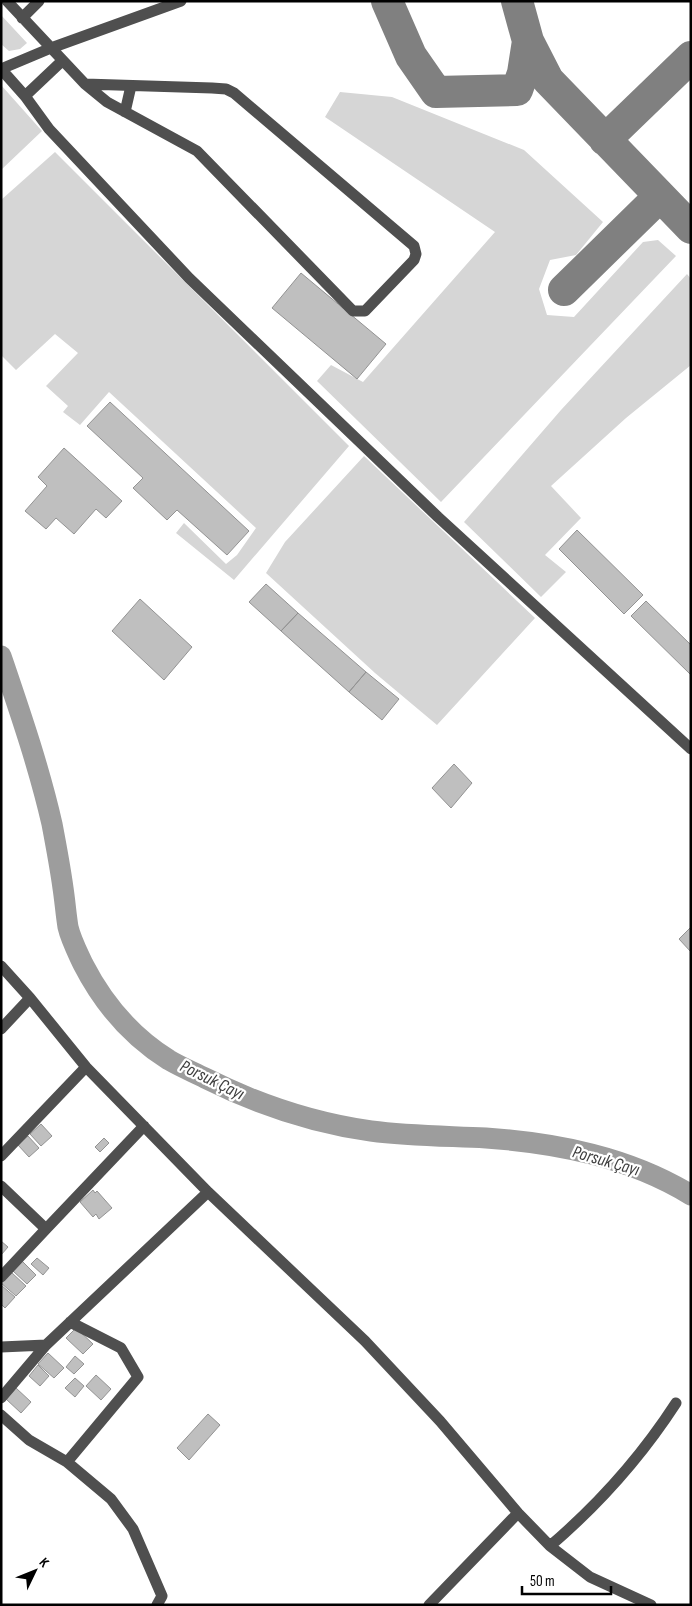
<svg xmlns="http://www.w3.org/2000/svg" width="692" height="1606" font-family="'Sofia Sans Condensed',sans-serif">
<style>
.green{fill:#d6d6d6}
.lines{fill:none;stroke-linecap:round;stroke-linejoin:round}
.river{stroke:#9d9d9d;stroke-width:21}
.taxiway{stroke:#808080;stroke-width:32}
.building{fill:#bfbfbf;stroke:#939393}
.minor{stroke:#4f4f4f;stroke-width:11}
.labels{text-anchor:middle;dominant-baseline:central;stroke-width:4.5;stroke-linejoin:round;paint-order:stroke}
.water-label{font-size:18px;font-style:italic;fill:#3e3e3e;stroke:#fff}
</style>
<rect width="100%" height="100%" fill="#fff"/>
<path class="green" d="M1,15L27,43L20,49L9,51L1,44Z
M1,85L42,131L1,170Z
M340,92L392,97L524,150L603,222L576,255L550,260L539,289L547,315L574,317L643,242L658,240L676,256L441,502L317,381L331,365L363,382L495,232L325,117Z
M55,152L349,446L234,580L176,533L184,523L226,564L237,555L256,528L109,392L80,425L63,412L68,406L46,386L78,353L55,334L16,370L1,355V200Z
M687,274L691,279V365L626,418L551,486L581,518L545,555L566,572L541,597L464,522L561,410Z
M364,456L535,618L437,725L375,673L266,573L285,542Z"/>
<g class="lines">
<path class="river" d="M1,656C20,712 39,767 52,824C56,845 60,866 63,888C65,901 66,915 68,927C71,940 78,953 83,964C103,1003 132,1037 169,1060C181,1067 193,1072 205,1078C257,1104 313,1123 371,1131C409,1136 447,1136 486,1138C557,1143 629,1157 691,1195"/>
<path class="taxiway" d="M387,1L411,56L436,92L517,90L523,73L528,41
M517,1L528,41L548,80L691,228
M605,140L691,57
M564,290L659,197"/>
</g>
<path class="building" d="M301,273L386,344L357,379L272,308Z
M110,402L249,531L227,555L177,510L167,520L133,488L143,478L87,426Z
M64,448L122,501L106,518L96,509L74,534L56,518L46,529L25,511L47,486L38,477Z
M577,530L643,595L624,614L559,549Z
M266,584L298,613L281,631L249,602Z
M140,599L192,647L164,680L112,631Z
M646,601L691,645V675L631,616Z
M298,613L366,672L349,692L281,631Z
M366,672L399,699L382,720L349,692Z
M454,764L472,783L451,808L432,788Z
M691,927V952L679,939Z
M41,1124L52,1136L41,1146L30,1134Z
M28,1136L39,1148L29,1157L18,1145Z
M104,1138L109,1143L100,1152L95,1147Z
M93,1190L95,1193L97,1191L112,1208L99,1219L96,1214L93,1217L80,1202Z
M1,1241L8,1247L1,1255Z
M37,1258L49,1268L43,1275L31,1264Z
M22,1261L36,1275L27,1284L13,1271Z
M11,1272L26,1286L16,1296L1,1283Z
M1,1285L15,1297L5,1308L1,1304Z
M76,1328L93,1344L83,1354L66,1338Z
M48,1353L64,1368L54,1378L38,1364Z
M75,1356L84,1364L74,1374L66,1367Z
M38,1365L49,1376L40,1386L29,1376Z
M96,1375L111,1389L101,1400L86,1386Z
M75,1378L84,1386L75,1397L65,1388Z
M16,1388L31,1402L21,1413L6,1399Z
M208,1414L220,1425L189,1460L177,1448Z"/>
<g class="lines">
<path class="minor" d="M7,1L85,84L107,102L197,151L353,311H365L414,260L416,254L414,246L234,93L226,89L212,88L85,84
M22,18L39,1
M1,69L25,96L49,129L189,278L438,517L691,749
M1,69L51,48L181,1
M25,96L62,61
M125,112L131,86
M1,966L30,998L86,1067L208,1192L365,1341L440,1421L518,1513L550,1546L590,1577L651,1605
M1,1029L30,998
M1,1156L86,1067
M1,1186L46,1229L1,1277
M46,1229L144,1126
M1,1347L46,1345
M1,1398L46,1345L208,1192
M1,1415L29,1440L67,1462L111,1499L133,1529L162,1596L157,1605
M67,1462L138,1377L121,1348L70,1322
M550,1546C599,1504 641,1457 676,1403
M429,1605L518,1513"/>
</g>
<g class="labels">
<g class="water-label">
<text transform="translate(212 1080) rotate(26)">Porsuk Çayı</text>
<text transform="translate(606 1161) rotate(16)">Porsuk Çayı</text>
</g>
</g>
<rect width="692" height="1606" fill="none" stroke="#000000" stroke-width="5"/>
<g transform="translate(35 1571) rotate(47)" stroke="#ffffff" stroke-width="4" paint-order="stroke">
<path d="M0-4L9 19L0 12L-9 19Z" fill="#000000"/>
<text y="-8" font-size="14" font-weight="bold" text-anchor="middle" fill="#000000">K</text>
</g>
<path d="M522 1586v8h89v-8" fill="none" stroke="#000000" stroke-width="2.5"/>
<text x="530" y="1586" font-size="15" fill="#000000" stroke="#ffffff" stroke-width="4" paint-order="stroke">50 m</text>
</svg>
